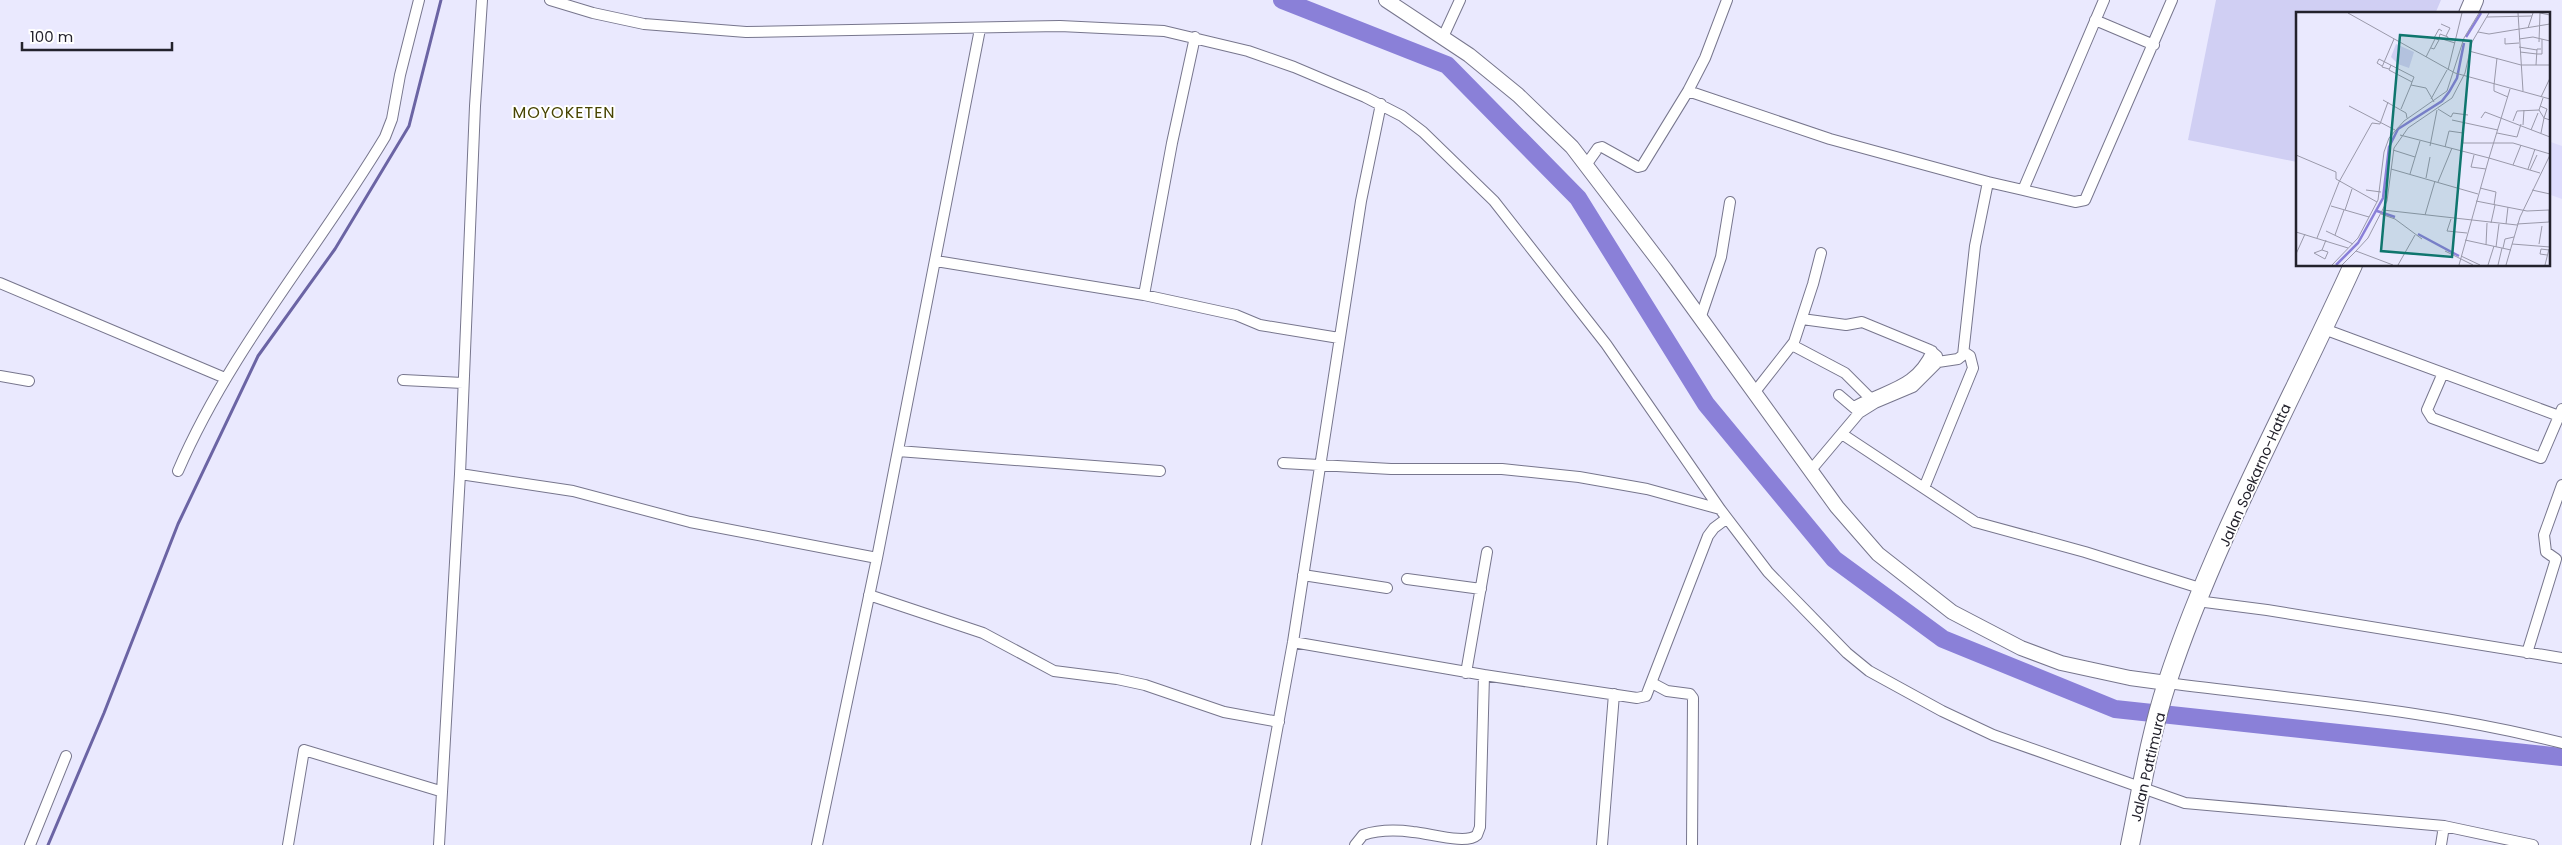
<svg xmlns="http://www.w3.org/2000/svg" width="2562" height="845" font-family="Poppins,sans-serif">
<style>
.built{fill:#dedcfd}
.green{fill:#d0cff3}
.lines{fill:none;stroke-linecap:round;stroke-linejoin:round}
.stream{stroke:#6b64a4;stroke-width:3}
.river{stroke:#8a80d8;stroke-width:18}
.street-casing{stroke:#77768d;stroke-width:12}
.secondary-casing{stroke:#77768d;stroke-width:16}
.highway-casing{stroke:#77768d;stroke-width:20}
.street{stroke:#fff;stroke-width:10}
.secondary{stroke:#fff;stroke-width:14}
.highway{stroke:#fff;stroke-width:18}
.labels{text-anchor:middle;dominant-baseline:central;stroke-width:4;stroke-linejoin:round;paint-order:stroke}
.street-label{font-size:14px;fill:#23222c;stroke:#fff}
.quarter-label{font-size:16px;letter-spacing:1px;fill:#474402;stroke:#fff}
.inset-river{fill:none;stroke:#8a80d8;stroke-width:2.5}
.inset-road{fill:none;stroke:#9a99aa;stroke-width:1}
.view{fill:#0f766e;fill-opacity:0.15;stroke:#0f766e;stroke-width:2.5}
.inset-edge{fill:none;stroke:#23222c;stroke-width:2.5}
</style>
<rect width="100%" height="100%" fill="#eae9fe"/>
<path class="built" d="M2548,141L2562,146V199L2548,194Z"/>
<path class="green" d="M2216,0H2441L2435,14H2297V162L2188,140Z"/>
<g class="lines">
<path class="stream" d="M48,845L104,713L178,524L258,356L335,249L409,126L441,0"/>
<path class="river" d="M1282,0L1447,65L1578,198L1706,404L1834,559L1943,639L2115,709L2562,757"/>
<defs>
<path id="street" d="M550,0L593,13L644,24L746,32L1060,26L1164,31L1248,51L1294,67L1365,97L1402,116L1423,132L1494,201L1606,344L1720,509L1768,572L1847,653L1869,671L1942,711L1993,735L2185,803L2444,826L2533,845
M2095,20L2154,45
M1443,37L1460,0
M1688,91L1830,139L1988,182
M1586,165L1598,148L1602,147L1638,167L1642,166L1688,91L1705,58L1727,0
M2023,190L2075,202L2085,200L2172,0
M936,261L1144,295L1236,315L1260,325L1339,338
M0,283L225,378
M1144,295L1172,143L1195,37
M1700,319L1721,257L1730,202
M1802,319L1846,325L1862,322L1930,350L1937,356L1938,362
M2324,329L2559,416
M1792,345L1845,373L1875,403
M2443,373L2427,410L2432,418L2541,458L2562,409
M0,376L29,381
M403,380L463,383
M1754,393L1794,342L1813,284L1821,253
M1839,395L1859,412
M1854,407C1886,388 1915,389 1932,351
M1842,434L1975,522L2085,552L2203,589
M898,451L1160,471
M1283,463L1391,469H1502L1579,477L1647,489L1720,509
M1811,470L1859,413L1875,403L1913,387L1938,362L1958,359L1963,355L1975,246L1988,182L2023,190L2104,0
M178,471C230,350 318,249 385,137L392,119L400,75L419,0
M460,474L573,491L690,522L877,558
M1924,488L1973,368L1970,356L1964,352
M1303,575L1387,588
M1407,579L1481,589
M869,595L983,633L1054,671L1117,679L1145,685L1224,712L1279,722
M2197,601L2267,610L2562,658
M1293,642L1484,675L1480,827L1477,835C1466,845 1429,833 1413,832C1398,830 1378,830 1363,835L1355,845
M2527,653L2556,559L2546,552L2544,535L2562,485
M1466,673L1487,552
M1484,675L1637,698L1646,696L1708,536L1714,528L1726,519
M1652,683L1667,691L1690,694L1693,698L1692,845
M2167,683C2299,700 2434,710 2562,743
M30,845L66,756
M288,845L304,750L440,791
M439,845L460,474L475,106L482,0
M817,845L877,558L980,29
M1256,845L1293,642L1361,201L1381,104
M1602,845L1614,694
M2441,845L2444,826"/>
<path id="secondary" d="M1386,0L1469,55L1518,95L1572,147L1665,269L1837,507L1878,554L1952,612L2021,648L2061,663L2130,678L2167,683"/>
<path id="highway" d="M2468,14L2474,0
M2130,845C2141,791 2150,735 2167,683C2214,540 2291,402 2353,265"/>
</defs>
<use href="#street" class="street-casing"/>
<use href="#secondary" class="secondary-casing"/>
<use href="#highway" class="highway-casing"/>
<use href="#street" class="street"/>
<use href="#secondary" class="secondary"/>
<use href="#highway" class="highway"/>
</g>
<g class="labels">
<g class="street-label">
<text transform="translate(2255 475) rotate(-66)">Jalan Soekarno-Hatta</text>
<text transform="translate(2148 767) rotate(-77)">Jalan Pattimura</text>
</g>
<g class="quarter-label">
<text x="564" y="112">MOYOKETEN</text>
</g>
</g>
<g transform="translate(2296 12)">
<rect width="254" height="254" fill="#eae9fe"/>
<path d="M100,32L118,40L113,56L102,52L95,45Z" fill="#d0cff3"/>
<path class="inset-river" d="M170,25L185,1M81,199L99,205M122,222L163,244M40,253L62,231L87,186L93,135L102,117L146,89L153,80L161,66L168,31"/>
<path class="inset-road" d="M52,1L159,61L254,87M222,1L227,79M191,5L236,4M145,12L154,16L150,24M232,16L237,1M182,20L193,22L254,12M209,26V32L223,31M223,27L237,25L254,29M151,28L152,25L144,22L143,26L159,31M243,30L244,1L254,3M223,35L241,38M135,36L138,37L143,28L138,26L143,17L146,19M173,39L225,53H254M224,40L241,42M241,42H246V27M130,45L139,27M95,53L93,58L116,70L115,73L130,76L138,90M240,53L241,37H245M86,54L81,51L83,47L118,65L116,70M93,57L86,55L98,27M152,58L166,1M198,73L201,46M198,73V79L212,85M214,77L193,146L244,161M245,85L254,66M135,87L151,58M87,88L110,101L111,106M53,94L99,118M105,97L115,73M142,97L155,105M243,98L248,106L251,97L244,94M155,105L157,101L172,103M185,106L189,100L254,125M156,108L202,118M217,109L221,99L243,98L247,86M227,113L228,98M235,118L242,101M201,121L221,125L225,112M245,121L248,106L254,108M104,123L193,146L163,253M134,134L141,98M149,135L153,119L167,121V131H217L254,142M97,138L119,145M0,143L40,160V167L81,190M178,143L175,155L190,157M217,153L225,133M95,157L182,182M232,157L239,137M234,158L241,143M114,162L124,129M130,166L134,145M142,170L156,136M184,176L200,180L198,193M70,178L85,180M236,178L254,182M180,189L231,199L253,198V210M35,194L73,205M49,198L56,177M87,198L221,213M85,202L99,207L126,227M129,203L139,169M155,207L151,219L171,221M195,211L199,193M210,212L212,195M221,212L253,210M30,219L57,232M0,220L52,236M39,223L48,198M21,226L43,170L76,111L84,112L92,90M169,228L215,238M216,232L254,235M243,232L246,214M190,233L191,211M200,235L203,212M207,236L209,227L218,225M26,238L32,240L29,247L18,241L26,238L30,228M149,239L177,253M0,242L9,222M251,243L244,242L245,237L253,238M165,244L184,253M36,253L62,226L82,188L88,140L93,126L108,109L151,79L168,26L183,1M46,253L60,239M97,253L60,239L72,226L91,189L98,136L112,116L156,86L169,61L176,30L193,1M102,253L119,223M192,253L198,234M202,253L206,236M210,253L224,205L254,143M249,253L253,237"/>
<path class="view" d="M104,23L175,29L156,245L85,239Z"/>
<rect width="254" height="254" class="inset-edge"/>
</g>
<path d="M22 42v8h150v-8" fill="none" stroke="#23222c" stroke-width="2.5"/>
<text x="30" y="42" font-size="15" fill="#23222c" stroke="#ffffff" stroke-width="4" paint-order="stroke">100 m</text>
</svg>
